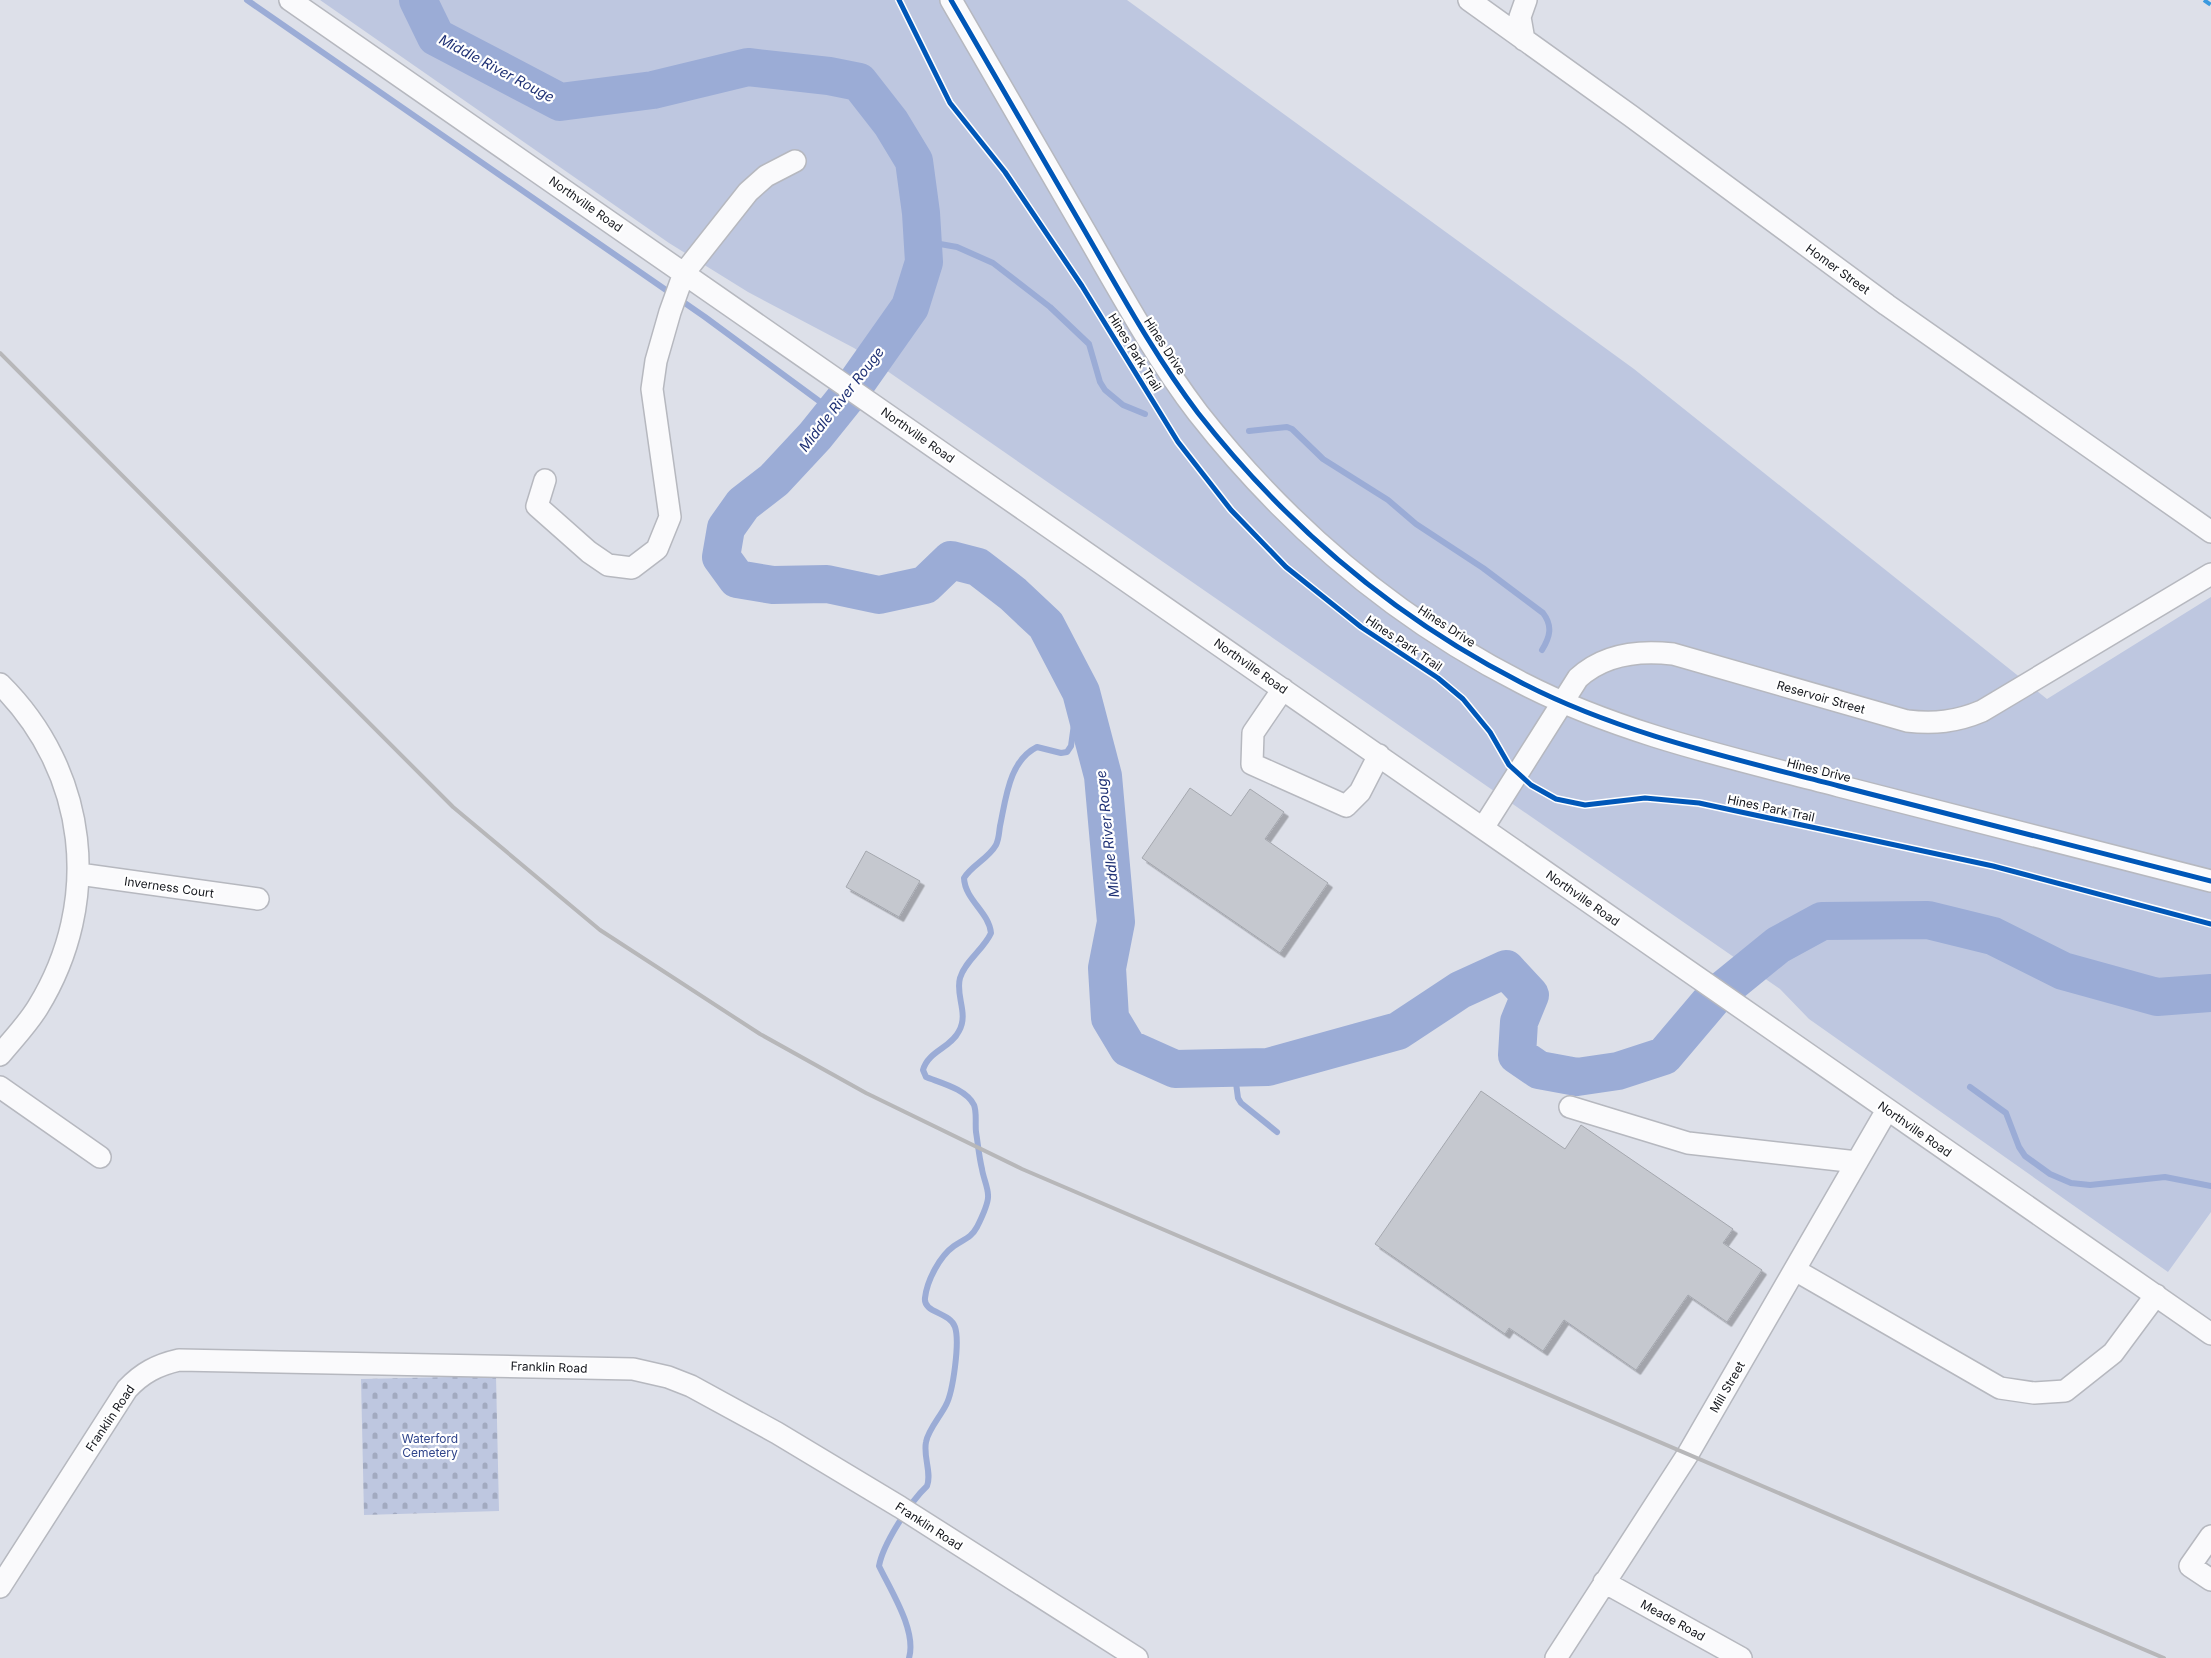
<svg xmlns="http://www.w3.org/2000/svg" width="2211" height="1658" font-family="Inter,sans-serif">
<style>
.cemetery{fill:url(#cemetery-stones)}
.park{fill:#bec7e0}
.lines{fill:none;stroke-linecap:round;stroke-linejoin:round}
.stream{stroke:#9bacd6;stroke-width:6}
.river{stroke:#9bacd6;stroke-width:38}
.building{fill:#c5c8cf;stroke:#a4a7ae;filter:url(#shadow)}
.minor-casing{stroke:#b6b8bf;stroke-width:24}
.minor{stroke:#fafafc;stroke-width:21}
.rail{stroke:#b7b7b9;stroke-width:4}
.quiet{stroke:#3b9adf;stroke-width:4;stroke-dasharray:8 4;stroke-linecap:butt}
.cycleway-casing{stroke:#fff;stroke-width:8}
.cycleway{stroke:#0057b8;stroke-width:5}
.labels{text-anchor:middle;dominant-baseline:central;stroke-width:4.5;stroke-linejoin:round;paint-order:stroke}
.street-label{font-size:12px;fill:#13151b;stroke:#fff}
.park-label{font-size:12px;fill:#30458b;stroke:#fff}
.water-label{font-size:14px;font-style:italic;fill:#1f3175;stroke:#fff}
</style>
<defs>
<pattern id="cemetery-stones" width="16" height="16" patternUnits="userSpaceOnUse" patternTransform="scale(1.25)"><rect width="16" height="16" fill="#bec7e0"/><path d="M2 7V4a2 2 0 0 1 4 0v3zM10 15v-3a2 2 0 0 1 4 0v3z" fill="#a2aac0"/></pattern>
<filter id="shadow"><feDropShadow dx="4.5" dy="4.5" stdDeviation="0" flood-color="#0004"/></filter>
</defs>
<rect width="100%" height="100%" fill="#dde0e9"/>
<path class="cemetery" d="M496,1376L499,1511L364,1515L361,1379Z"/>
<path class="park" d="M320,0H1127L1634,369L2047,699L2211,597V1212L2168,1272L1809,1019L1780,989L854,348L748,292L669,243Z"/>
<g class="lines">
<path class="stream" d="M247,0L705,317L834,412
M923,241L957,247L993,263L1050,307L1089,344L1100,382L1105,390L1123,405L1145,414
M1249,431L1287,427L1292,429L1323,459L1388,500L1416,524L1483,568L1543,613C1553,626 1550,637 1542,650
M1234,1068L1238,1098L1241,1103L1277,1132
M1970,1087L2006,1113L2019,1147L2025,1156L2050,1174L2071,1183L2090,1185L2165,1177L2211,1186
M909,1658C917,1631 891,1591 879,1566C883,1544 910,1502 927,1486C932,1473 923,1457 926,1442C928,1430 940,1417 946,1405C953,1392 960,1342 955,1327C950,1312 923,1313 925,1298C927,1280 940,1256 954,1246C964,1239 971,1238 977,1227C981,1219 989,1203 988,1195C988,1187 983,1177 982,1169C979,1157 978,1144 976,1132C975,1124 977,1112 974,1105C966,1089 941,1083 926,1077L923,1070C928,1051 951,1048 959,1031C969,1013 955,996 960,978C965,961 984,949 991,933C989,912 965,900 964,878C972,865 988,859 996,845C999,839 999,832 1000,826C1006,798 1009,761 1037,747L1061,753L1067,752L1071,746L1075,717L1083,699"/>
<path class="river" d="M418,0L436,37L560,102L653,90L748,67L829,76L859,82L891,123L914,161L921,213L924,262L910,307L848,395L815,436L774,480L743,504L726,528L721,557L737,579L773,585L827,584L879,595L925,585L951,560L978,567L1013,594L1046,625L1081,692L1103,776L1116,922L1107,968L1110,1018L1128,1048L1175,1069L1268,1067L1398,1031L1460,990L1506,969L1530,995L1519,1022L1517,1055L1539,1070L1577,1077L1618,1071L1664,1056L1714,997L1778,945L1822,921L1928,920L1993,936L2063,971L2157,997L2211,993"/>
</g>
<path class="building" d="M1190,788L1231,816L1250,789L1284,812L1265,839L1328,883L1280,953L1142,858Z
M866,851L920,881L899,917L846,887Z
M1481,1091L1565,1149L1581,1125L1733,1229L1723,1243L1762,1270L1727,1322L1688,1295L1636,1370L1564,1320L1543,1351L1509,1328L1505,1334L1375,1244Z"/>
<g class="lines">
<defs>
<path id="minor" d="M290,0L2211,1334
M951,0C997,80 1044,160 1090,240C1124,299 1157,359 1198,413C1286,525 1395,618 1522,683C1621,734 1732,758 1839,786C1963,817 2087,849 2211,881
M1469,0L1631,116L1887,305L2211,532
M1524,40L1520,17L1526,0
M545,480L537,506L589,552L608,565L632,568L657,549L670,517L652,389L656,361L670,312L684,273L748,192L766,176L795,161
M0,684C88,771 103,901 38,1007C27,1025 13,1039 0,1055
M1283,689L1253,733L1252,764L1346,806L1360,792L1379,755
M1483,828L1578,678C1604,654 1639,650 1673,654L1907,721C1934,724 1956,722 1982,711L2211,574
M79,874L258,899
M0,1087L100,1157
M1570,1107L1688,1143L1857,1162
M1795,1270L2000,1388L2034,1393L2065,1391L2113,1353L2156,1295
M2211,1536L2190,1566L2211,1580
M1604,1582L1741,1658
M0,1587L127,1389C142,1373 157,1365 179,1360L633,1369L668,1377L691,1386L777,1433L900,1507L1137,1658
M1556,1658L1688,1454L1887,1110"/>
</defs>
<use href="#minor" class="minor-casing"/>
<use href="#minor" class="minor"/>
<path class="rail" d="M0,353L453,807L600,930L760,1034L866,1093L1022,1169L2164,1658"/>
<path class="quiet" d="M2204,0L2211,5"/>
<defs>
<path id="cycleway" d="M899,0L950,103L1005,172L1082,286L1178,442L1231,510L1286,567L1361,627L1438,678L1463,699L1490,732L1509,765L1531,785L1556,799L1585,805L1645,798L1699,803L1993,866L2211,924
M951,0C997,80 1044,160 1090,240C1124,299 1157,359 1198,413C1286,525 1395,618 1522,683C1621,734 1732,758 1839,786C1963,817 2087,849 2211,881"/>
</defs>
<use href="#cycleway" class="cycleway-casing"/>
<use href="#cycleway" class="cycleway"/>
</g>
<g class="labels">
<g class="street-label">
<text transform="translate(586 204) rotate(35)">Northville Road</text>
<text transform="translate(1838 269) rotate(36)">Homer Street</text>
<text transform="translate(1165 346) rotate(57)">Hines Drive</text>
<text transform="translate(1135 352) rotate(58)">Hines Park Trail</text>
<text transform="translate(918 435) rotate(35)">Northville Road</text>
<text transform="translate(1447 626) rotate(33)">Hines Drive</text>
<text transform="translate(1404 643) rotate(34)">Hines Park Trail</text>
<text transform="translate(1251 666) rotate(35)">Northville Road</text>
<text transform="translate(1821 697) rotate(16)">Reservoir Street</text>
<text transform="translate(1819 770) rotate(14)">Hines Drive</text>
<text transform="translate(1771 808) rotate(12)">Hines Park Trail</text>
<text transform="translate(169 887) rotate(8)">Inverness Court</text>
<text transform="translate(1583 898) rotate(35)">Northville Road</text>
<text transform="translate(1915 1129) rotate(35)">Northville Road</text>
<text transform="translate(549 1367) rotate(2)">Franklin Road</text>
<text transform="translate(1727 1387) rotate(-60)">Mill Street</text>
<text transform="translate(110 1418) rotate(-56)">Franklin Road</text>
<text transform="translate(929 1526) rotate(33)">Franklin Road</text>
<text transform="translate(1673 1620) rotate(29)">Meade Road</text>
</g>
<g class="park-label">
<text x="430" y="1438">Waterford<tspan x="430" dy="14">Cemetery</tspan></text>
</g>
<g class="water-label">
<text transform="translate(497 68) rotate(28)">Middle River Rouge</text>
<text transform="translate(841 399) rotate(-52)">Middle River Rouge</text>
<text transform="translate(1107 834) rotate(-96)">Middle River Rouge</text>
</g>
</g>
</svg>
